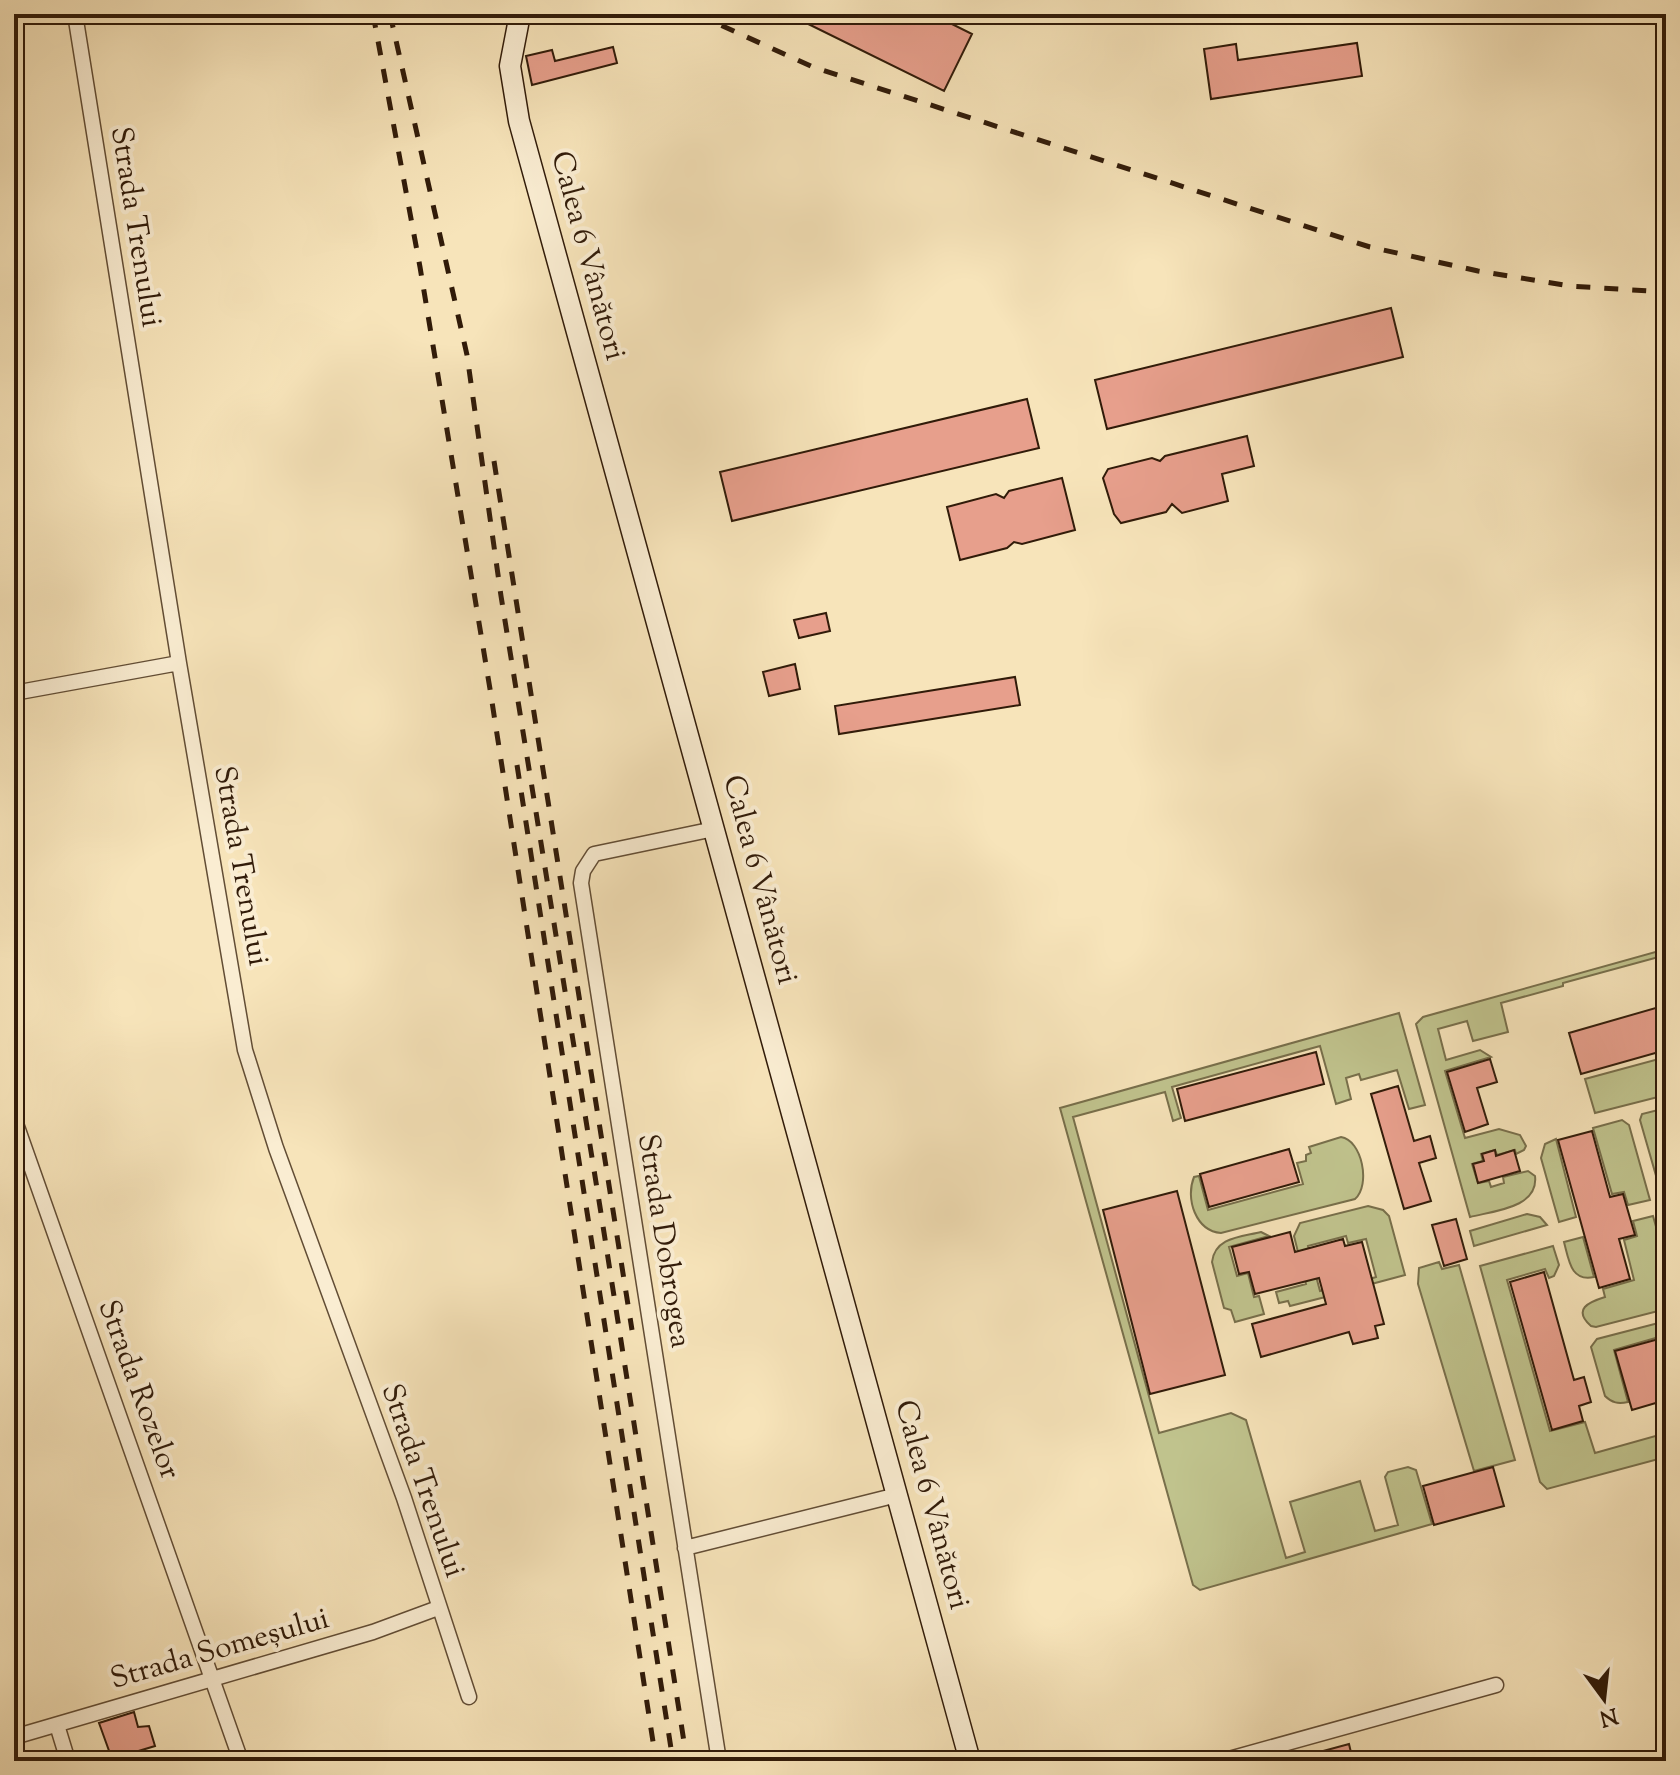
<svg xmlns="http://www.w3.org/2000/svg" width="1680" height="1775" font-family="'Sorts Mill Goudy',serif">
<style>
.green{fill:#c0c38d;stroke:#786f4b;stroke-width:2}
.building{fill:#e79f8c;stroke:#311b09;stroke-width:2}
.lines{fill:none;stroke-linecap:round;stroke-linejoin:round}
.street-casing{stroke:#624d35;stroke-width:17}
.secondary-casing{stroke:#311b09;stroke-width:23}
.street{stroke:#faedd2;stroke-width:14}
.secondary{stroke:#faedd2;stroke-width:20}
.rail{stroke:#311b09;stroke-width:5;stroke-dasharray:14 14;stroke-linecap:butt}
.labels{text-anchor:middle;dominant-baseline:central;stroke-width:8;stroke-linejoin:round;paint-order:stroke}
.street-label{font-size:30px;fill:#311b09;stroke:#faedd2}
</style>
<rect width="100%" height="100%" fill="#f7e4ba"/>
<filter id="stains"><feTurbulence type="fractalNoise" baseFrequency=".0025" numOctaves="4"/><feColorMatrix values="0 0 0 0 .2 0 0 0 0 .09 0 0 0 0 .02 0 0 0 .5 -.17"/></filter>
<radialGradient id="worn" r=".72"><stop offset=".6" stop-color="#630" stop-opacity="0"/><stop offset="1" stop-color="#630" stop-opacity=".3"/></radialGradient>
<path class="green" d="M1666,949V955L1563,983V986L1501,1003L1508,1032L1473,1041L1467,1021L1438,1029L1446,1060L1480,1050L1491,1057L1445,1071L1465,1138L1499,1129L1520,1135L1526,1146L1524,1150L1516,1154L1515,1150L1497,1155L1495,1150L1481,1154L1483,1161L1472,1164L1478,1183L1489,1181L1491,1187L1504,1183L1503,1177L1528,1171L1535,1176C1539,1208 1493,1211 1470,1217L1416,1024L1423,1017Z
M1399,1013L1425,1105L1409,1109L1397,1070L1361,1080L1359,1074L1346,1078L1351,1099L1336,1104L1320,1046L1172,1087L1181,1118L1173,1121L1165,1092L1073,1117L1159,1433L1231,1413L1246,1420L1286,1558L1305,1552L1290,1502L1360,1481L1375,1531L1398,1525L1385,1477L1388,1472L1408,1467L1416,1470L1432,1524L1200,1590L1193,1585L1060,1108Z
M1666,1057V1095L1595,1113L1585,1079Z
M1666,1108V1199L1663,1200L1640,1120L1642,1114Z
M1622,1120L1629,1125L1650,1200L1628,1205L1624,1192L1612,1194L1593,1128Z
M1341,1137C1362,1140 1371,1185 1355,1199L1221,1233C1196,1231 1185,1199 1194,1177L1199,1176L1208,1210L1303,1184L1297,1163L1306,1161V1155L1311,1153L1309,1147Z
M1556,1139L1576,1217L1559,1222L1541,1158L1545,1144Z
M1368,1206L1383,1210L1389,1216L1405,1275L1364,1286L1363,1281L1376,1277L1366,1239L1348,1243L1346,1236L1308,1246L1320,1291L1347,1284L1349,1291L1290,1306L1288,1301L1279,1303L1276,1292L1306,1284L1294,1236L1300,1223Z
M1527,1214L1540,1217L1547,1225L1474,1246L1470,1231Z
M1653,1216L1666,1262V1309L1596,1327L1591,1326C1572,1309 1589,1302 1605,1297L1603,1289L1634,1280L1624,1240L1637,1236L1633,1221Z
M1261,1232L1269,1236L1229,1247L1237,1276L1248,1273L1254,1297L1259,1296L1264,1314L1235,1322L1231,1310L1224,1308L1212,1262C1215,1237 1241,1237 1261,1232Z
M1583,1237L1594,1277C1571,1282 1569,1261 1564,1242Z
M1553,1246L1559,1265L1554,1276L1549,1278L1545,1269L1507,1280L1550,1431L1585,1422L1595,1453L1666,1433V1457L1547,1489L1540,1482L1480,1266Z
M1439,1262L1442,1269L1459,1265L1515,1460L1474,1471L1418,1284L1419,1268Z
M1666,1321V1335L1614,1350L1628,1402C1618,1404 1612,1403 1605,1396L1591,1347L1597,1339Z"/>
<path class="building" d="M788,14H932L972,34L944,91Z
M1357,43L1362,76L1211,99L1204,49L1236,44L1238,60Z
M613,47L617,63L532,85L526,56L552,50L555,61Z
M1391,308L1403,357L1107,429L1095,380Z
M1027,399L1039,448L732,521L720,472Z
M1247,436L1254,466L1222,474L1228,501L1182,513L1172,504L1166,512L1121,523L1114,514L1103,478L1108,469L1152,458L1160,461L1165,456Z
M1062,478L1075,530L1022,544L1014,542L1007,548L960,560L947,507L996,494L1004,498L1009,491Z
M826,613L830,631L799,638L794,620Z
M795,664L800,689L769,696L763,672Z
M1015,677L1020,705L839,734L835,706Z
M1666,1005V1050L1581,1074L1569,1033Z
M1316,1052L1324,1084L1185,1121L1177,1089Z
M1490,1059L1497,1082L1477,1088L1488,1124L1465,1132L1447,1072Z
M1398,1086L1414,1141L1430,1136L1436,1158L1419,1163L1431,1201L1404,1209L1371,1094Z
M1592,1131L1610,1197L1623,1194L1635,1235L1619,1239L1630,1279L1599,1288L1558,1140Z
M1289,1149L1299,1182L1209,1207L1200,1174Z
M1495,1150L1496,1156L1514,1150L1520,1171L1478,1183L1473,1164L1484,1161L1482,1154Z
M1177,1191L1225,1375L1150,1394L1103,1210Z
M1456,1219L1467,1259L1444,1266L1432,1225Z
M1290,1232L1295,1252L1343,1239L1345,1246L1362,1242L1384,1324L1375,1326L1378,1338L1353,1344L1349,1332L1261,1357L1252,1324L1326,1304L1319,1278L1255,1294L1249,1272L1239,1274L1232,1247Z
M1544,1272L1574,1380L1584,1377L1591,1402L1579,1406L1583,1421L1552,1430L1510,1282Z
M1666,1337V1400L1632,1410L1615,1351Z
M1493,1467L1504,1506L1434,1525L1423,1486Z
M134,1712L138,1727L149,1726L155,1746L112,1759L99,1723Z
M1349,1744L1353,1761H1302L1301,1757Z"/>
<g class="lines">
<defs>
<path id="street" d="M75,14L179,663L245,1050L276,1148L404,1498L469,1697
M14,693L179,663
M714,829L594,854L583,871L581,883L719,1761
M14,1118L241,1761
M685,1548L897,1495
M57,1725L68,1761
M14,1737L373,1632L438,1608
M1222,1761L1496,1685"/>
<path id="secondary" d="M520,14L510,66L519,121L970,1761"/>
</defs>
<use href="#street" class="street-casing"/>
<use href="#secondary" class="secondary-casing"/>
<use href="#street" class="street"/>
<use href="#secondary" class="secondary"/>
<path class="rail" d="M373,14L420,267L490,689L656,1761
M390,14L467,355L501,596L600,1207L687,1761
M696,14L813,67L1370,247L1478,271L1570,286L1666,292
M494,461L632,1330
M517,765L673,1761"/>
</g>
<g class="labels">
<g class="street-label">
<text transform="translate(135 227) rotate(81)">Strada Trenului</text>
<text transform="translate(587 256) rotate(75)">Calea 6 Vânători</text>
<text transform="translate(240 866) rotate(80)">Strada Trenului</text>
<text transform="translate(759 880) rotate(75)">Calea 6 Vânători</text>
<text transform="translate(663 1241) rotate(81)">Strada Dobrogea</text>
<text transform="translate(138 1390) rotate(70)">Strada Rozelor</text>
<text transform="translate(422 1481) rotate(71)">Strada Trenului</text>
<text transform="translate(931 1505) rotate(75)">Calea 6 Vânători</text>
<text transform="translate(220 1650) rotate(-16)">Strada Someșului</text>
</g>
</g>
<rect width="1680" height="1775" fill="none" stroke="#f7e4ba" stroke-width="48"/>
<rect x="16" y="16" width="1648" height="1743" fill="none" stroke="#311b09" stroke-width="4"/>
<rect x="24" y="24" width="1632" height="1727" fill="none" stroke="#311b09" stroke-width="2"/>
<g transform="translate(1604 1699) rotate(165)" stroke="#faedd2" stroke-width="6" paint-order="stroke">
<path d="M0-6L14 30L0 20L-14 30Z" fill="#311b09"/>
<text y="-12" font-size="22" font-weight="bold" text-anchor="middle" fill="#311b09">N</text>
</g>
<rect width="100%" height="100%" filter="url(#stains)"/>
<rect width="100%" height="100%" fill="url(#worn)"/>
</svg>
